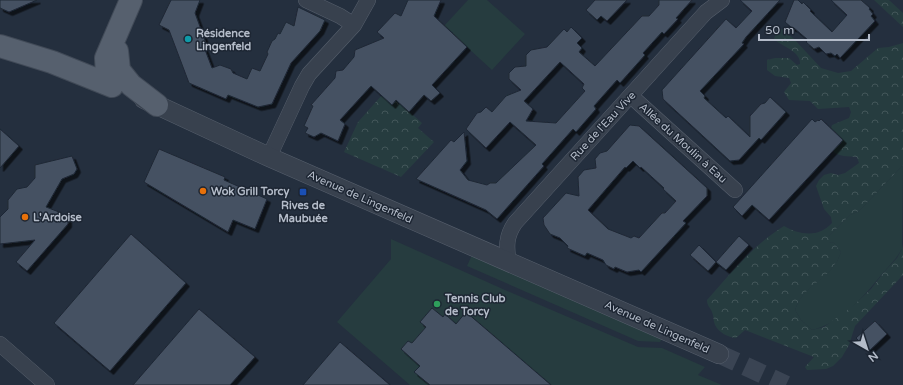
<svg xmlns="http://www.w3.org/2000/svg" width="903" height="385" font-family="'Varela Round',sans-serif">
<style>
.grass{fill:#263c3f}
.forest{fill:url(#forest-crowns)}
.building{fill:#455162;stroke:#1f2835;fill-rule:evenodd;filter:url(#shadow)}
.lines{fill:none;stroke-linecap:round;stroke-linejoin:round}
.tertiary-tunnel{stroke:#3a4453;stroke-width:19;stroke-dasharray:19 10;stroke-linecap:butt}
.minor-casing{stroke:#565f6c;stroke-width:16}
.tertiary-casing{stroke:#565f6c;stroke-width:20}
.primary-casing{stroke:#414a57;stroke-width:24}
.minor{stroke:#38414e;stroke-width:15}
.tertiary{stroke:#38414e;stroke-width:19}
.primary{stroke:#56606e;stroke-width:22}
.culture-dot{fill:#0f9aa8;stroke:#1d2633;stroke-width:1.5}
.food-dot{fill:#e8710a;stroke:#1d2633;stroke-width:1.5}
.transit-dot{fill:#1a4fb4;stroke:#1d2633;stroke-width:1.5}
.leisure-dot{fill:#2e9e5b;stroke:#1d2633;stroke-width:1.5}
.labels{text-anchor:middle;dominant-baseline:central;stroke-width:3;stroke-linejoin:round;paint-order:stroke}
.poi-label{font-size:11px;font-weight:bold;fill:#b4bcc9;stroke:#1d2633;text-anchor:start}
.street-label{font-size:11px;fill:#b4bcc9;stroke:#1d2633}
</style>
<defs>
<pattern id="forest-crowns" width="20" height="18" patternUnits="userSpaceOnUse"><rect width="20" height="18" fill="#263c3f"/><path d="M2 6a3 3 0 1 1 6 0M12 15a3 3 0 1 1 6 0" fill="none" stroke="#435659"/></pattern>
<filter id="shadow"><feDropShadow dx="3.5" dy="3.5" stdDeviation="0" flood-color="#0009"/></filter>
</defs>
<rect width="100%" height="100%" fill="#242f3e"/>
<path class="grass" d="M468,0H487L525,34L492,70L444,26Z
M903,165L902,249C897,258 890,265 883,273C864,296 842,323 812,330L801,320L795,310C803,286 822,283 835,264C838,261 839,256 841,252L834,243L829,242V236L850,215L859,211Z
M391,239L505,290L638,347L662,348L705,367L698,375L722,385H410L337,322L391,259Z
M472,255L662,339L660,342L638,341L467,266Z"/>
<path class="forest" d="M874,0H889L903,13V27Z
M777,29H782L794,39L821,68L838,73L851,71L878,48L889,47L903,43V165L859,211L850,215L829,236V242L834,243L841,252C839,256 838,261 835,264C823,283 803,286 795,310L801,320L812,330L824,327L854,305L871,289L884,272L897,258L902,249L903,244V275L855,326L849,345L842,357L833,366L826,369L807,370L805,367L814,357L745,330L736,338C728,337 719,333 715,325C713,321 714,316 712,312C710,307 707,306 707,300C731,273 753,245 784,226C799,235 819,238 832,223L831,217L824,209L816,186L819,180L824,175L831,173L838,175L845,173L859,163L857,157C849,156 838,157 833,151L843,140L831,128L832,125L849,118L851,112L849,107L818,109L810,101L789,100L784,92L791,83L789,78L775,76L767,70V60L775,58H789L797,65L800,64C801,51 782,47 774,39Z
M382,95L392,104L396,100L422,123L418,128L434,142L401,177L344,152L358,122Z"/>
<path class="building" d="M0,0H37L9,12L0,8Z
M171,0H200L195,13L207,46L204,47L212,68L220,65L231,69L233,73L247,79L252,68L260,71L268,54L267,52L272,41L275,39L278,33L280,34L286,22L294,26L298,7L325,20L320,31L291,63L272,104L258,107L228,95L226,99L189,83L169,30L159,25Z
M408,0H441L434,16L467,47L432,85L440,93L431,101L424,95L409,112L396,100L392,105L371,86L340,120L345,124L338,141L321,133L314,137L305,133L308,128L304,126L313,106L311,105L335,78L336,71L343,70L354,57L355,50L384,38L377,32L395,13L401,16Z
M595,0H627L607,21L601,16L597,20L586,10Z
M659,0H692L676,18L678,19L664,34L662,32L643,53L645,55L620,83L617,80L594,106L596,109L576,132L573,129L542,164L544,166L497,219L486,210L416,179L451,140L454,142L464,132L467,161L460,170L468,180L487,185L490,183H496L536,145L510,122L486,148L466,129L477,113L481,112L486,107L492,112L506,96L521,90L509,79V73L515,67L526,66V55L531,50L547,47L564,29L567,32L571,27L582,38L577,43L582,48L579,52L595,66L642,16H649L659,5ZM560,62L584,84L582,88L585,91L556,123L526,121L533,109L524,101Z
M740,0H780L746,37L742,43L744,44L700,91L705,96L704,98L726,118L728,116L750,137V116L761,104L765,103L770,97L786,112L761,140L759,138L739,160L730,161L663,99L662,90L726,19L736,28L752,11Z
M794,0H798L802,4L803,2L811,10L810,11L832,32L847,15L831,0H861L870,8L869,9L873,14L871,16L875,21L840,58L837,54L835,56L831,53L826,54L819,47L814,49L806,42L808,40L794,28H792L785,22Z
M812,119L815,122L818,120L819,121L821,119L843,140L769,220L752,205L742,216L733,207Z
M630,125L639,126L707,188V196L683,221L686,223L641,272L639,270L627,272L615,267L614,269L606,265L603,260L587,253L585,256L567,248L568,246L560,238L550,234L544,225L543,218L566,193L579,196L578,177L584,170L596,168L595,159L600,153L607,151ZM633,161L640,168L641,167L664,188L663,189L676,201L665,213H662L639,238L634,236L631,238L608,229L588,210L625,167L626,168Z
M0,129L19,146L0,168Z
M159,149L225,177L224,180L267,199L255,229L233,220L228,232L144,182Z
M72,156L77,169L74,174L62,179L46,207L59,212L68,219V224L27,271L16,262L35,240L0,244V217L8,209V200L17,189L27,187L35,178V165Z
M131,234L186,283L110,371L54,323Z
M739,236L749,245L726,270L716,262Z
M699,245L716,262L708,271L690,255Z
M432,308L443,317L445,314L456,324L466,312L551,385H430L414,372L420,366L401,349L408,341L412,343L426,327L420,322Z
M199,309L255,357L230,385H133Z
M875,321L887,334L869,351L856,338Z
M340,342L390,385H303Z"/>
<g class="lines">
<path class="tertiary-tunnel" d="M719,354L786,385"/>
<defs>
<path id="minor" d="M306,0L340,16L354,25
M631,96L735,190
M269,157L302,86L309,74L354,25L368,0
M509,263C506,247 506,236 515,223L706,12L722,0
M0,344L47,385"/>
<path id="tertiary" d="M144,99L269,157L719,354"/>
<path id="primary" d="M0,46L52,62L112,86
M117,51L119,70L131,85L157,105
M112,86L107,74L106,58L131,0"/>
</defs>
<use href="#minor" class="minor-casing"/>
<use href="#tertiary" class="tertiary-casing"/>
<use href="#primary" class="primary-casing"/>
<use href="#minor" class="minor"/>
<use href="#tertiary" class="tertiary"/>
<use href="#primary" class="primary"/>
</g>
<circle class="culture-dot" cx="188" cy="39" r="4"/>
<g class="food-dot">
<circle cx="203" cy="191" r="4"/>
<circle cx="25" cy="217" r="4"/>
</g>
<rect class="transit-dot" x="299" y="188" width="8" height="8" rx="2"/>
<circle class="leisure-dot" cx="437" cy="304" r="4"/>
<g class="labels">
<g class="poi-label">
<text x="196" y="33">Résidence<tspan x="196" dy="13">Lingenfeld</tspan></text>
<text x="211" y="191">Wok Grill Torcy</text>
<text x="303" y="205" text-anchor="middle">Rives de<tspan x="303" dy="13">Maubuée</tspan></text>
<text x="33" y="217">L'Ardoise</text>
<text x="445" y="298">Tennis Club<tspan x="445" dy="13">de Torcy</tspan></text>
</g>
<g class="street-label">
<text transform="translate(603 126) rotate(-47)">Rue de l'Eau Vive</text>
<text transform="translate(683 143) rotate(42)">Allée du Moulin à Eau</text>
<text transform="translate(360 197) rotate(24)">Avenue de Lingenfeld</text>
<text transform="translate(657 327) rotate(24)">Avenue de Lingenfeld</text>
</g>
</g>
<g transform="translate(867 349) rotate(141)" stroke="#1d2633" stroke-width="3" paint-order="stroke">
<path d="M0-3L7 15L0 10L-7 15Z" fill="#b4bcc9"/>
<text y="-6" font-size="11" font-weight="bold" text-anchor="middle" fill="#b4bcc9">N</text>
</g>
<path d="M759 34v6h110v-6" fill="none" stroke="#b4bcc9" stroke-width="2"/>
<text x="765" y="34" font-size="12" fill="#b4bcc9" stroke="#1d2633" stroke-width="3" paint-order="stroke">50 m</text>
</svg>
